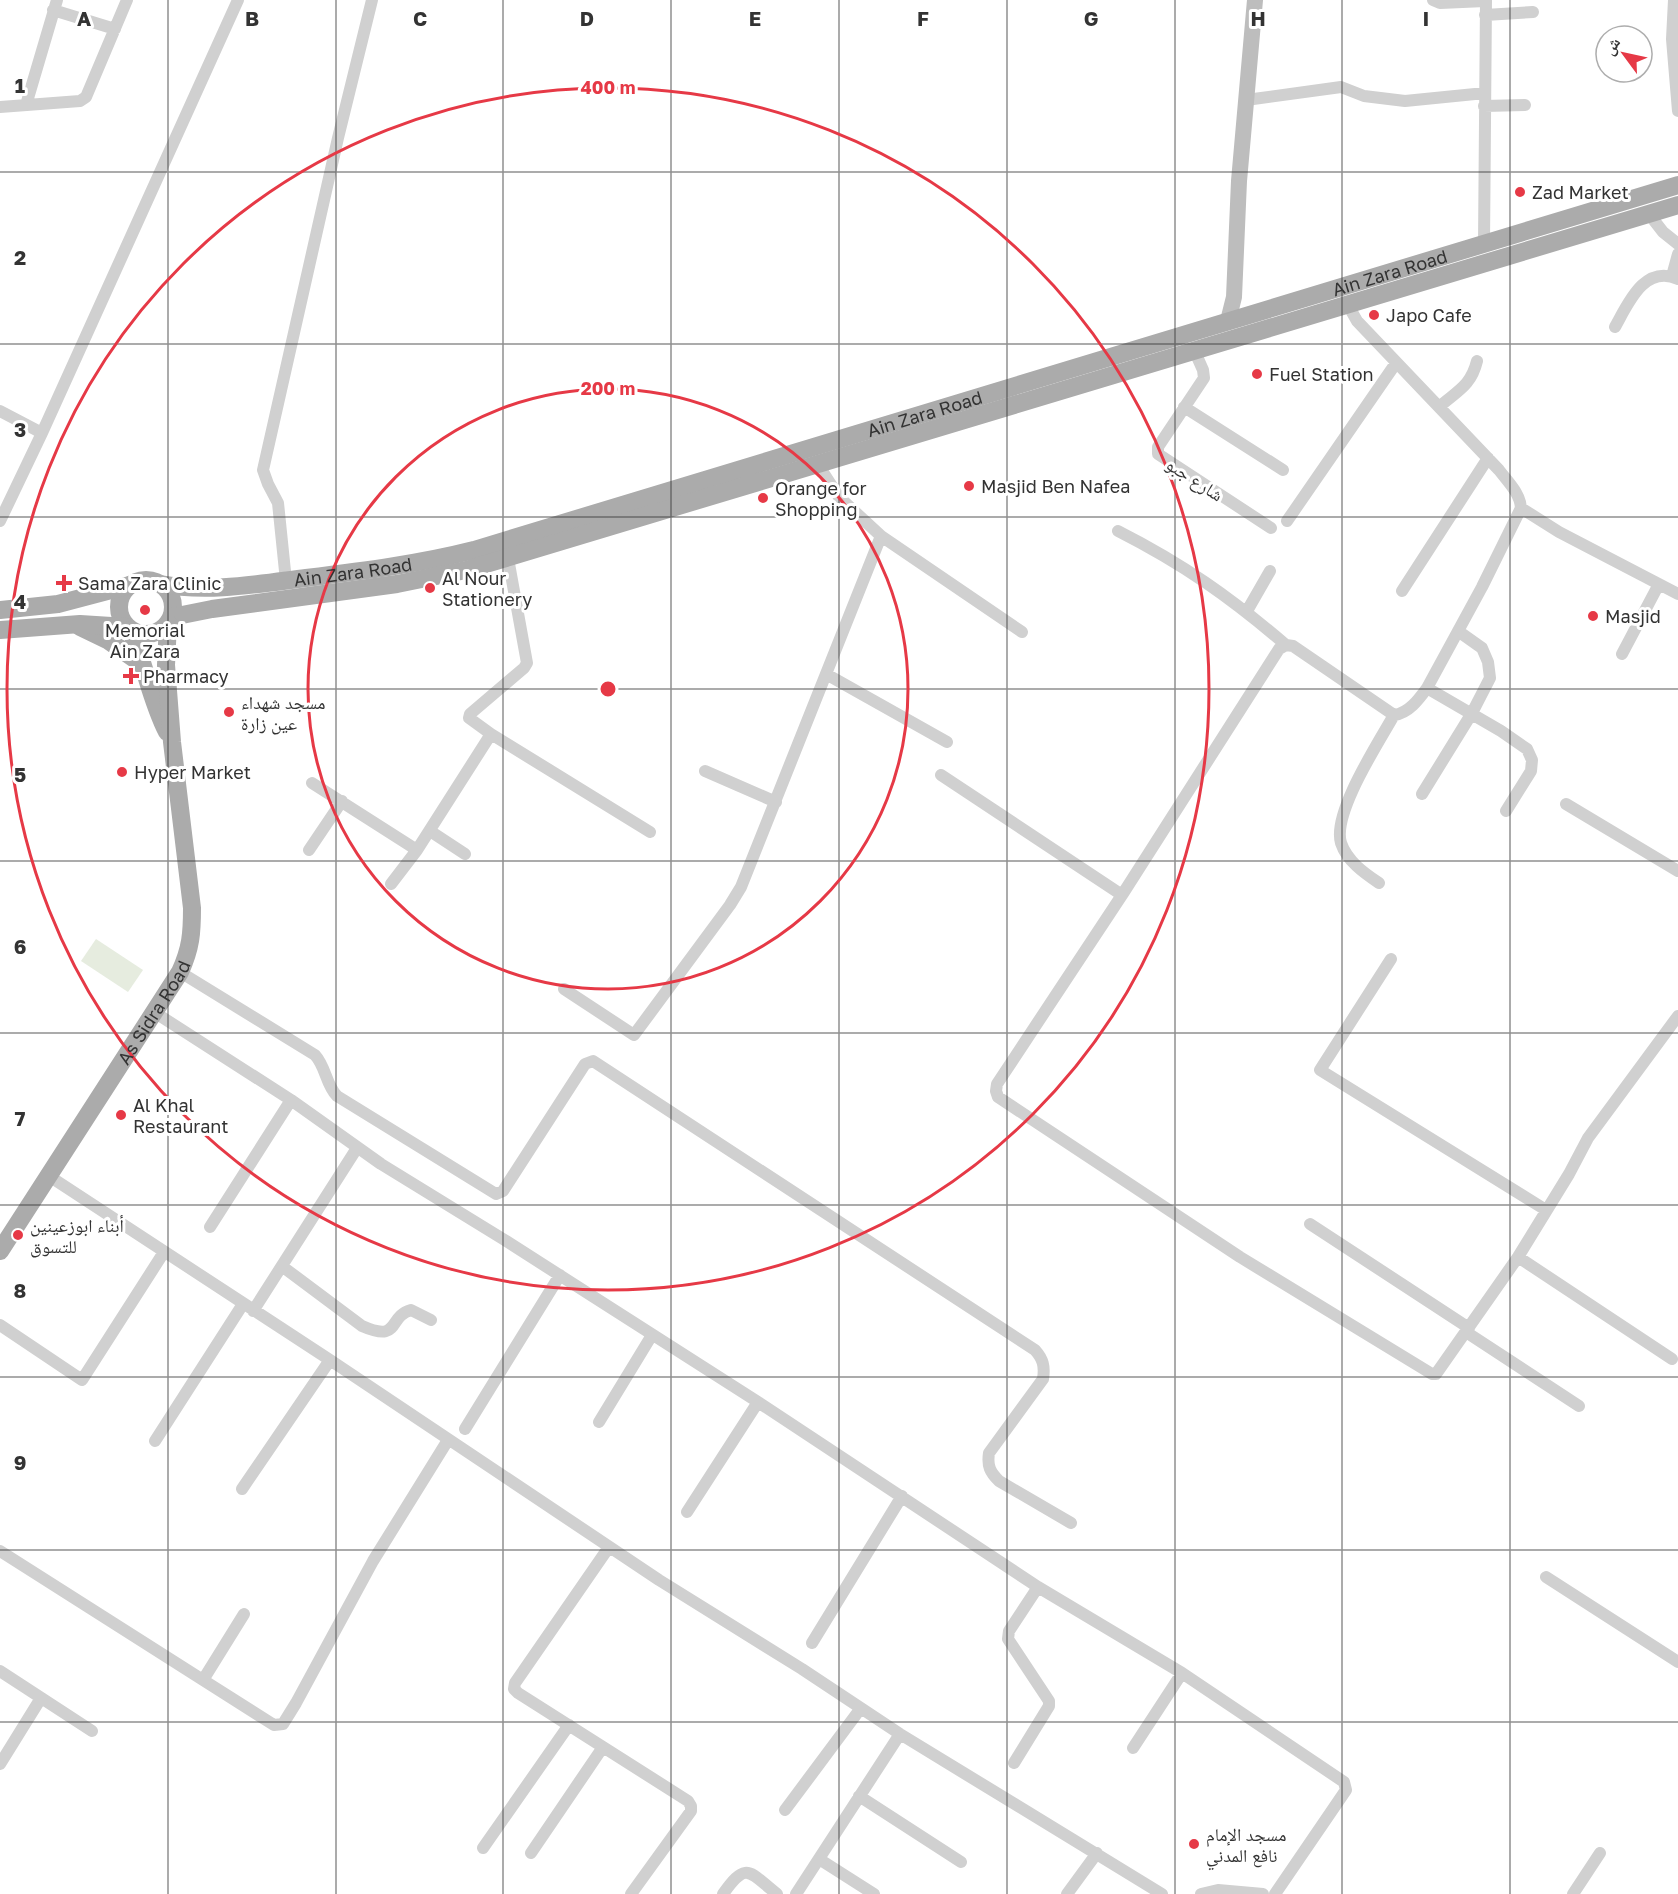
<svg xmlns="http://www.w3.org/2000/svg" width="1678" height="1894" font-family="'Golos Text','Noto Naskh Arabic',sans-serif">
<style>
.green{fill:#e6ecdf}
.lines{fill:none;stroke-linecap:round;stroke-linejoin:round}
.street{stroke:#d0d0d0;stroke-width:12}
.secondary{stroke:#bdbdbd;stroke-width:16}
.primary{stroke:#ababab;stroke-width:18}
.grid{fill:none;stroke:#333;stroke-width:1.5;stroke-opacity:0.55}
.ring{fill:none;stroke:#e63946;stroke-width:3}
.poi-dot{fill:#e63946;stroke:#fff;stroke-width:2}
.labels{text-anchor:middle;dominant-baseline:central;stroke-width:6;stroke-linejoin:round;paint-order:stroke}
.poi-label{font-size:18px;fill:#333;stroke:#fff;text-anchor:start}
.street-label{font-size:18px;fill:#333;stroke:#fff}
.grid-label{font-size:20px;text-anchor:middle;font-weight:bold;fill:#333;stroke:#fff;stroke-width:6;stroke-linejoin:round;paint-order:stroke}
.centre{fill:#e63946;stroke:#fff;stroke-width:3}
.ring-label{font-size:18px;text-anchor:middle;font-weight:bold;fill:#e63946;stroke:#fff;stroke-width:6;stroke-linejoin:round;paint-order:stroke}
</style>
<rect width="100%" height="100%" fill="#fff"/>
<path class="green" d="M96,939L143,970L128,992L81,961Z"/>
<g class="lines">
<path class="street" d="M1433,0L1440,3L1485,1
M1674,0L1672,39L1678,111
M53,10L115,29
M1485,15L1533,12
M1246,100L1341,87L1364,96L1405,101L1485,93
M26,105L57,0
M1484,106L1525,105
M0,107L80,101L86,97L127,0
M1649,214L1663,232L1678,244
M1484,244L1486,0
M1672,276L1678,254
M1348,305L1357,321L1499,470C1508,482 1520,493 1521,508L1482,587L1427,688C1419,699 1409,713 1394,715C1379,742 1332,813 1341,843C1347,861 1364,873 1379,883
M1615,327C1628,304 1644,264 1678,279
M1195,352L1203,370L1204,378L1158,447V454L1271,528
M1184,407L1283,470
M1439,407C1457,391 1471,386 1477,361
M0,411L42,433
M817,463L839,497L881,536L1022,632
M1521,508L1559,532L1678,594
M0,521L42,433L238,0
M1287,521L1396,363
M1118,531C1183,564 1230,597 1286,645L1293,646L1394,715
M508,558L527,663L524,668L470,714L469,718L491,734L650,832
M286,581L278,503L268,484L263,470L338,138L372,0
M1402,591L1488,458
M1247,611L1270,571
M1286,645L1279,649L1124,892L997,1084L996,1091L998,1097L1240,1257L1432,1374H1436L1518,1257L1569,1174L1588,1138L1678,1016
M1622,654L1659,584
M826,674L947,742
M1427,688L1501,731L1527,749L1532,760L1531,771L1506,811
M705,771L776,802
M941,775L1122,895
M312,783L417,850
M1422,794L1472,713L1490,678L1488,662L1482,648L1458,631
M1566,804L1678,871
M430,831L465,854
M309,850L342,801
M391,884L417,850L491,734
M1391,959L1320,1070L1546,1210
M180,972L315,1055C326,1067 326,1085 337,1096L496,1194L503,1191L585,1064L593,1061L1035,1350C1043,1359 1045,1366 1043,1379L989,1453C987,1466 990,1472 999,1481L1071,1523
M564,989L634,1035L730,905L741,887L881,536
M154,1012L291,1100L381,1164L503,1239L758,1402L1038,1587L1182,1673L1344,1782L1346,1790L1275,1894
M49,1176L330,1360L659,1580L802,1669L900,1734L1162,1894
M1310,1224L1469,1328
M210,1227L291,1100
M1518,1257L1672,1359
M283,1267L362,1326C401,1343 387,1317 411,1310L431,1320
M253,1311L357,1148
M0,1325L82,1380L164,1252
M1466,1332L1579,1406
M599,1422L652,1335
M465,1429L560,1275
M155,1441L243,1304
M242,1489L330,1360
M687,1512L758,1402
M609,1547L515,1683L514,1689L518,1693L688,1801L691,1806V1811L631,1894
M0,1551L203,1680L244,1614
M1546,1577L1678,1662
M812,1643L902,1496
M0,1671L92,1731
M203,1680L274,1725L283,1724L296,1703L373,1561L448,1440
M1133,1748L1182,1673
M1014,1763L1049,1706V1701L1008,1639L1009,1631L1038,1587
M0,1764L41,1698
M859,1796L961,1862
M785,1810L861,1708
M483,1848L569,1725
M531,1853L603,1747
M819,1859L874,1894
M723,1894C747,1860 749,1872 777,1894
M796,1894L900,1734
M1067,1894L1097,1853
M1201,1894L1218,1890L1263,1894
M1573,1894L1600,1853"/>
<path class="secondary" d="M1228,321L1234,297L1239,181L1255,0"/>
<g class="primary">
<circle cx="146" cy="607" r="27"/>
<path id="s1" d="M160,584C208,593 258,584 306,578C363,571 419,564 474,550L1678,185"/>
<path d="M0,610L58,604L130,585"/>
<path d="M172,617L212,609L397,584L466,570L1678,205"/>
<path d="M80,627L109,641L142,664"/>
<path d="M0,630L80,624L127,627"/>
<path d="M130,630C145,663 150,699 167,732"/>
<path id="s2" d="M0,1251L180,972C191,948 192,933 192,908L172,742L166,665L168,623"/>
</g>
</g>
<path class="grid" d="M168,0V1894M336,0V1894M503,0V1894M671,0V1894M839,0V1894M1007,0V1894M1175,0V1894M1342,0V1894M1510,0V1894M0,172H1678M0,344H1678M0,517H1678M0,689H1678M0,861H1678M0,1033H1678M0,1205H1678M0,1377H1678M0,1550H1678M0,1722H1678"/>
<g class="ring">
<circle cx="608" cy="689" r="300"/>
<circle cx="608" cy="689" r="601"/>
</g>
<g class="poi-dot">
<circle cx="1520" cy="192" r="6"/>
<circle cx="1374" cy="315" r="6"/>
<circle cx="1257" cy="374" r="6"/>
<circle cx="969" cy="486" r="6"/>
<circle cx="763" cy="498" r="6"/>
<path d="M61 574h6v6h6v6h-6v6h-6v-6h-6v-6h6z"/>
<circle cx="430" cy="588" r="6"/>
<circle cx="145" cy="610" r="6"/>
<circle cx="1593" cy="616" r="6"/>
<path d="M128 667h6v6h6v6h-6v6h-6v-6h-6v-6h6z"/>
<circle cx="229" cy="712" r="6"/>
<circle cx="122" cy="772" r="6"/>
<circle cx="121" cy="1115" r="6"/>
<circle cx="18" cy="1235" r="6"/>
<circle cx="1194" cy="1844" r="6"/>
</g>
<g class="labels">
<g class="poi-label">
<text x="1532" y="192">Zad Market</text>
<text x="1386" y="315">Japo Cafe</text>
<text x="1269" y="374">Fuel Station</text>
<text x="981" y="486">Masjid Ben Nafea</text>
<text x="775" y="488">Orange for<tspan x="775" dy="21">Shopping</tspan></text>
<text x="442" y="578">Al Nour<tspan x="442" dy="21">Stationery</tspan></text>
<text x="78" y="583">Sama Zara Clinic</text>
<text x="1605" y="616">Masjid</text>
<text x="145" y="630" text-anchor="middle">Memorial<tspan x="145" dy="21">Ain Zara</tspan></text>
<text x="143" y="676">Pharmacy</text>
<text x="241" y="702">مسجد شهداء<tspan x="241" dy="21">عين زارة</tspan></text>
<text x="134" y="772">Hyper Market</text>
<text x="133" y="1105">Al Khal<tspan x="133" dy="21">Restaurant</tspan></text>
<text x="30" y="1225">أبناء ابوزعينين<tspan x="30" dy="21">للتسوق</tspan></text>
<text x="1206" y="1834">مسجد الإمام<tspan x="1206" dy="21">نافع المدني</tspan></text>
</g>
<g class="street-label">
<text stroke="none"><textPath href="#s1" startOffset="1274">Ain Zara Road</textPath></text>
<text stroke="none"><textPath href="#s1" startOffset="788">Ain Zara Road</textPath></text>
<text transform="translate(1195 479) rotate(33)">شارع جبو</text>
<text stroke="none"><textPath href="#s1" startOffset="194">Ain Zara Road</textPath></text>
<text stroke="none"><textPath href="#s2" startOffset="284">As Sidra Road</textPath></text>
</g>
</g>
<g class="grid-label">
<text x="84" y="26">A</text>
<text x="252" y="26">B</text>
<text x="420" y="26">C</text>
<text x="587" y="26">D</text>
<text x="755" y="26">E</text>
<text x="923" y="26">F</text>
<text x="1091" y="26">G</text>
<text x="1258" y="26">H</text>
<text x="1426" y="26">I</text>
<text x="20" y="93">1</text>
<text x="20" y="265">2</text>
<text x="20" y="437">3</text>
<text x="20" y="609">4</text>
<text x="20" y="782">5</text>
<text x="20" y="954">6</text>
<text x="20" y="1126">7</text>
<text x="20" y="1298">8</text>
<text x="20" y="1470">9</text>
</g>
<circle cx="608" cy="689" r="9" class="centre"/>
<g class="ring-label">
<text x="608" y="94">400 m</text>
<text x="608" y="395">200 m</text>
</g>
<g transform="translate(1624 54) rotate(303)"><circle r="28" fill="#ffffff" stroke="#adadad" stroke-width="1.5"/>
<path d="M0-4.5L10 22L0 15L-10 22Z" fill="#e63946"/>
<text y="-9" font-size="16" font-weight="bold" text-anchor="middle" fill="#333333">ش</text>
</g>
</svg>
